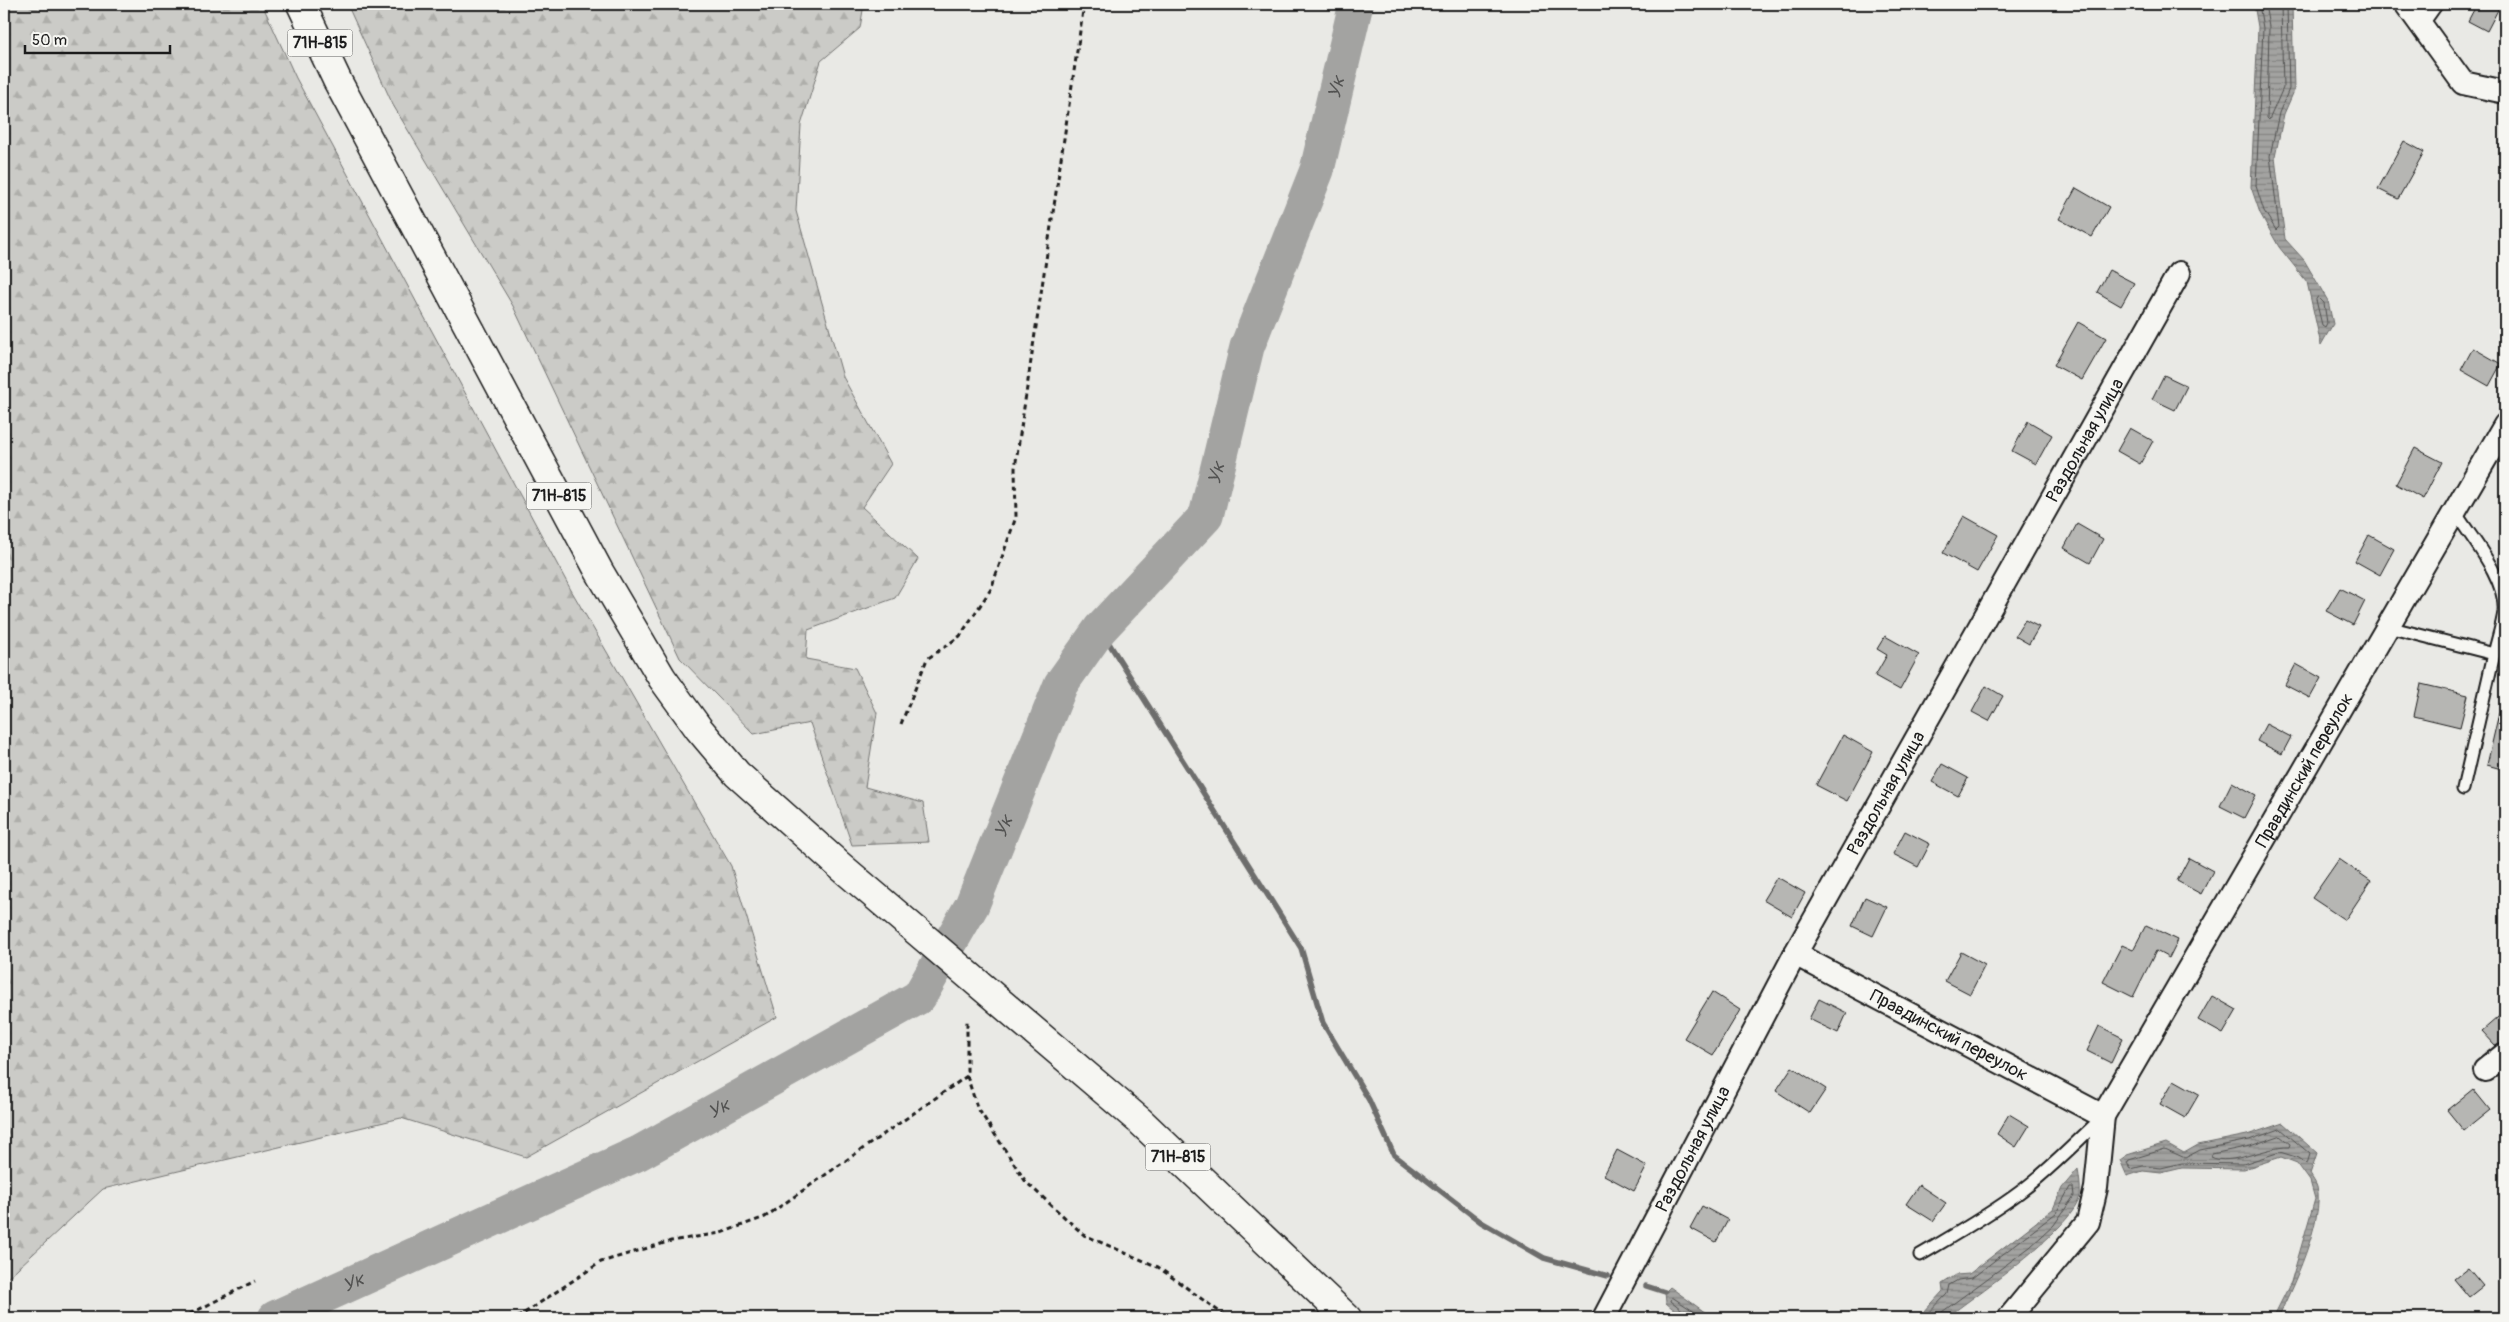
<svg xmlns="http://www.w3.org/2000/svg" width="2509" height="1322" font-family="Pangolin,sans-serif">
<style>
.forest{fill:url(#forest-firs);stroke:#747472}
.water{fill:url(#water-rules);stroke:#6d6d6c}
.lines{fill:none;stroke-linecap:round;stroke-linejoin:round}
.shore{stroke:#525251;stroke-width:1}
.stream{stroke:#6d6d6c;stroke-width:5.5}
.river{stroke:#a3a3a1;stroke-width:35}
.building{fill:#b6b6b3;stroke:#1c1c1c}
.lane-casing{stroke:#1c1c1c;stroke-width:15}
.street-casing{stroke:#1c1c1c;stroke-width:26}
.primary-casing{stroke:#1c1c1c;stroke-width:31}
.path{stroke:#1c1c1c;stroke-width:3;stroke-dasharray:5 4;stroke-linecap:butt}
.lane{stroke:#f6f6f2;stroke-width:11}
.street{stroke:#f6f6f2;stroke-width:22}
.primary{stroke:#f6f6f2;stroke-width:28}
.labels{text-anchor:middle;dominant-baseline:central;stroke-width:5;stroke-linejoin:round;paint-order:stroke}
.shield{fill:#f6f6f2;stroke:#5d5d5c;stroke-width:1}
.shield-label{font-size:16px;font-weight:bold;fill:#1c1c1c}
.street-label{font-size:18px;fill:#1c1c1c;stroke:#f6f6f2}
.water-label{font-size:19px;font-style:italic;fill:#525251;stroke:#f6f6f2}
</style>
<defs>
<pattern id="forest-firs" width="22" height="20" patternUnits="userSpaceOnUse" patternTransform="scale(1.25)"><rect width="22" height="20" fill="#cbcbc7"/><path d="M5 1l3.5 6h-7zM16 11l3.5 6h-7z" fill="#aeaeaa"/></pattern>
<pattern id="water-rules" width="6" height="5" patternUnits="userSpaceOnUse" patternTransform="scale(1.25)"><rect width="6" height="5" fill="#a3a3a1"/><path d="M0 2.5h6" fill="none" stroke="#848482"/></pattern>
</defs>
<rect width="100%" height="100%" fill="#e9e9e5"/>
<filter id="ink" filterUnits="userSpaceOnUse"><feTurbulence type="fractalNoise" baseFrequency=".02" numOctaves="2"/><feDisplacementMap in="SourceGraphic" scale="10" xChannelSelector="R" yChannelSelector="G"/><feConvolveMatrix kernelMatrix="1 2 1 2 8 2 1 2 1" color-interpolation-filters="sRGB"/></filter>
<g filter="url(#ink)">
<path class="forest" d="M4,4H262L296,78L571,590L731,866L777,1017L526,1157L401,1118L103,1189L4,1281Z
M347,4H864L860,28L821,61L801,125L796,211L843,377L891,464L862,507L918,559L895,598L808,630L806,659L855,668L877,713L865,787L923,803L929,842L852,845L810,723L754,734L680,658L513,306L393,105Z"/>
<path class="water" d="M2254,4H2292L2294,91L2284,114L2275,157L2280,201L2285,239L2304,260L2328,301L2333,324L2321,345L2307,282L2279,247L2260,213L2251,187L2258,27Z
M2283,1123L2317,1153L2310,1174C2312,1178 2316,1183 2317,1187C2325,1219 2292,1288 2278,1318H2273L2291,1282L2315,1199L2310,1181L2297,1163L2281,1157L2244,1169L2182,1168L2161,1173L2143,1171L2127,1176L2120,1160L2127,1155L2166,1143L2184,1153L2198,1145L2247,1135Z
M2078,1169C2079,1177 2081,1187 2080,1195C2075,1227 1981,1291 1954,1312L1941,1318H1908L1922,1314L1943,1291L1942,1284L1956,1275L1969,1274L2053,1209L2062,1188Z
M1670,1287L1713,1318C1687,1318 1686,1320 1666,1303L1665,1292Z"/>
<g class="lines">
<path class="shore" d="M2259,4L2263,28L2256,186L2264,211L2276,230L2279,227L2270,156L2279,113L2289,89L2287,4
M2265,4L2269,27L2267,118L2269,120L2283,88L2281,4
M2318,297L2324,303L2327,323L2325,327L2322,325L2316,300Z
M2281,1129L2310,1154L2307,1164L2299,1158L2280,1152L2243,1164L2182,1163L2161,1168L2143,1166L2131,1169L2127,1163L2129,1160L2165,1149L2185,1158L2200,1150L2249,1140Z
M2280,1136L2290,1144L2289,1147C2267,1146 2230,1167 2211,1157L2212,1154L2250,1146Z
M1687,1318L1686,1313L1671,1301L1672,1297L1704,1318
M1924,1318L1947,1294L1949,1285L1958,1280L1972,1278L2056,1213L2070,1187H2073L2074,1196L2054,1225L2030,1247L1942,1312L1940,1318"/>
<path class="stream" d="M1100,629L1301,948L1323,1023L1369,1100L1394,1155L1481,1222L1544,1258L1608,1276
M1646,1286L1665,1292"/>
<path class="river" id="s1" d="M275,1318L639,1153L919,997L972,905L1061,684L1100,629L1206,516L1247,347L1317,170L1356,4"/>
</g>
<path class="building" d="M2477,4H2501L2487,31L2468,21Z
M2404,141L2424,152L2398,199L2378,189Z
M2076,188L2109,207L2092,237L2059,219Z
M2109,270L2134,283L2121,306L2097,292Z
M2078,322L2106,338L2082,380L2054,365Z
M2473,348L2501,364L2489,386L2461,370Z
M2164,375L2187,386L2175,410L2152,399Z
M2028,421L2052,435L2036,464L2012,451Z
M2130,428L2153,441L2140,464L2117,451Z
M2415,448L2442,462L2423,499L2396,484Z
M1964,516L1998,535L1977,572L1943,553Z
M2077,524L2103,539L2090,563L2064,548Z
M2369,535L2394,549L2380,575L2355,561Z
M2340,588L2365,601L2353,625L2326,611Z
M2025,620L2039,627L2029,644L2015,636Z
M1885,636L1919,655L1900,690L1875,676L1887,655L1877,649Z
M2296,664L2321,678L2310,698L2285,685Z
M2421,684L2468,695L2460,727L2414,716Z
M1986,686L2003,696L1989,721L1972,712Z
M2499,713L2505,714V770L2487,765Z
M2266,724L2291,737L2282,754L2257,741Z
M1843,735L1873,752L1847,801L1816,785Z
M1942,764L1968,778L1958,796L1932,782Z
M2232,782L2256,795L2244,818L2220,806Z
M1905,831L1930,844L1918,867L1893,854Z
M2189,858L2213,871L2201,894L2177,881Z
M2339,859L2371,881L2345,920L2312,898Z
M1777,877L1805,893L1792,917L1763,900Z
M1865,897L1887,907L1873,936L1852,926Z
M2146,925L2178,940L2169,958L2156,951L2133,997L2103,982L2122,945L2133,950Z
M1961,952L1985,965L1970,994L1945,981Z
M1712,992L1740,1010L1713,1055L1684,1038Z
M2212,996L2237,1010L2223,1034L2198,1020Z
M1819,999L1847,1013L1838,1033L1809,1019Z
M2505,1011V1041L2495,1045L2482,1031Z
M2099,1026L2123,1038L2111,1063L2087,1051Z
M1792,1067L1826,1089L1810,1113L1776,1091Z
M2174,1080L2199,1094L2185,1118L2160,1104Z
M2473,1089L2490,1110L2464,1131L2447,1110Z
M2009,1114L2029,1126L2016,1147L1997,1134Z
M1617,1150L1647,1166L1634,1191L1604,1175Z
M1919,1185L1946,1203L1933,1221L1906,1204Z
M1702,1206L1728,1220L1716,1242L1690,1228Z
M2468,1268L2483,1286L2469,1297L2454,1279Z"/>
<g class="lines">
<defs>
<path id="lane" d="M2422,25L2437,4
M2455,512C2472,539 2507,579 2504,612C2502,626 2497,641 2494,654
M2388,627L2494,654L2463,789
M1920,1255C1954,1235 1988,1216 2020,1192C2050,1170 2075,1143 2102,1118"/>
<g id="street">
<path d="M2406,4L2463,83L2505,92"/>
<path id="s2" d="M1795,954L2103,1116L2505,425"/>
<path d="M2485,1070L2505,1054"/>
<path id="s3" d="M1604,1318L1795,954L2179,273"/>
<path d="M2009,1318L2088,1222L2096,1188L2103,1116"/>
</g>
<path id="primary" d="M301,4L338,82L599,571L662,678L699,729L737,774L839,865L1140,1121L1347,1318"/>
</defs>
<use href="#lane" class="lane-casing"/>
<use href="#street" class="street-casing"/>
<use href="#primary" class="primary-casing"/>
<path class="path" d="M901,724L927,659L960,636L991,589L1016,517L1015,468L1084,4
M967,1076L977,1107L1026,1182L1084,1235L1158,1267L1228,1318
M182,1318L255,1281
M517,1318L601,1262L671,1241L721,1233L765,1217L967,1076V1019"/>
<use href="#lane" class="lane"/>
<use href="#street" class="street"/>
<use href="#primary" class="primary"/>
</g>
</g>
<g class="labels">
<g class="shield">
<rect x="287.5" y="29.5" width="65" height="27" rx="4"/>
<rect x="526.5" y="482.5" width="65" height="27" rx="4"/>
<rect x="1145.5" y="1143.5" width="65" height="27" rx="4"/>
</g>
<g class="shield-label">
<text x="320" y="43">71Н-815</text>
<text x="559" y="496">71Н-815</text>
<text x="1178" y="1157">71Н-815</text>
</g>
<g class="street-label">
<text stroke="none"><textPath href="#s3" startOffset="1001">Раздольная улица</textPath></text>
<text stroke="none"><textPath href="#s2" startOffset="748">Правдинский переулок</textPath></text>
<text stroke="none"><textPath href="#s3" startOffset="596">Раздольная улица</textPath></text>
<text stroke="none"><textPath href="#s2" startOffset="174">Правдинский переулок</textPath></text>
<text stroke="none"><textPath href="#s3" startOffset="191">Раздольная улица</textPath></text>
</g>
<g class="water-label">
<text stroke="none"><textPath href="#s1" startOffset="1736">Ук</textPath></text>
<text stroke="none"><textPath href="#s1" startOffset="1331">Ук</textPath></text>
<text stroke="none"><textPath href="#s1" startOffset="911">Ук</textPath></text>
<text stroke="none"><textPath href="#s1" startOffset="491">Ук</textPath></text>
<text stroke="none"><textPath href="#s1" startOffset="86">Ук</textPath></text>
</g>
</g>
<rect width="2509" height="1322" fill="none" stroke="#f6f6f2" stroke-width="20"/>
<rect x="10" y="10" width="2489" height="1302" fill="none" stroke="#1c1c1c" stroke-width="2" filter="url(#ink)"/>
<path d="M25 45v8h145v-8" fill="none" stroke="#1c1c1c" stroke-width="2.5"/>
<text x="32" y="45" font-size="15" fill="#1c1c1c" stroke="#f6f6f2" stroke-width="4" paint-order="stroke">50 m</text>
</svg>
